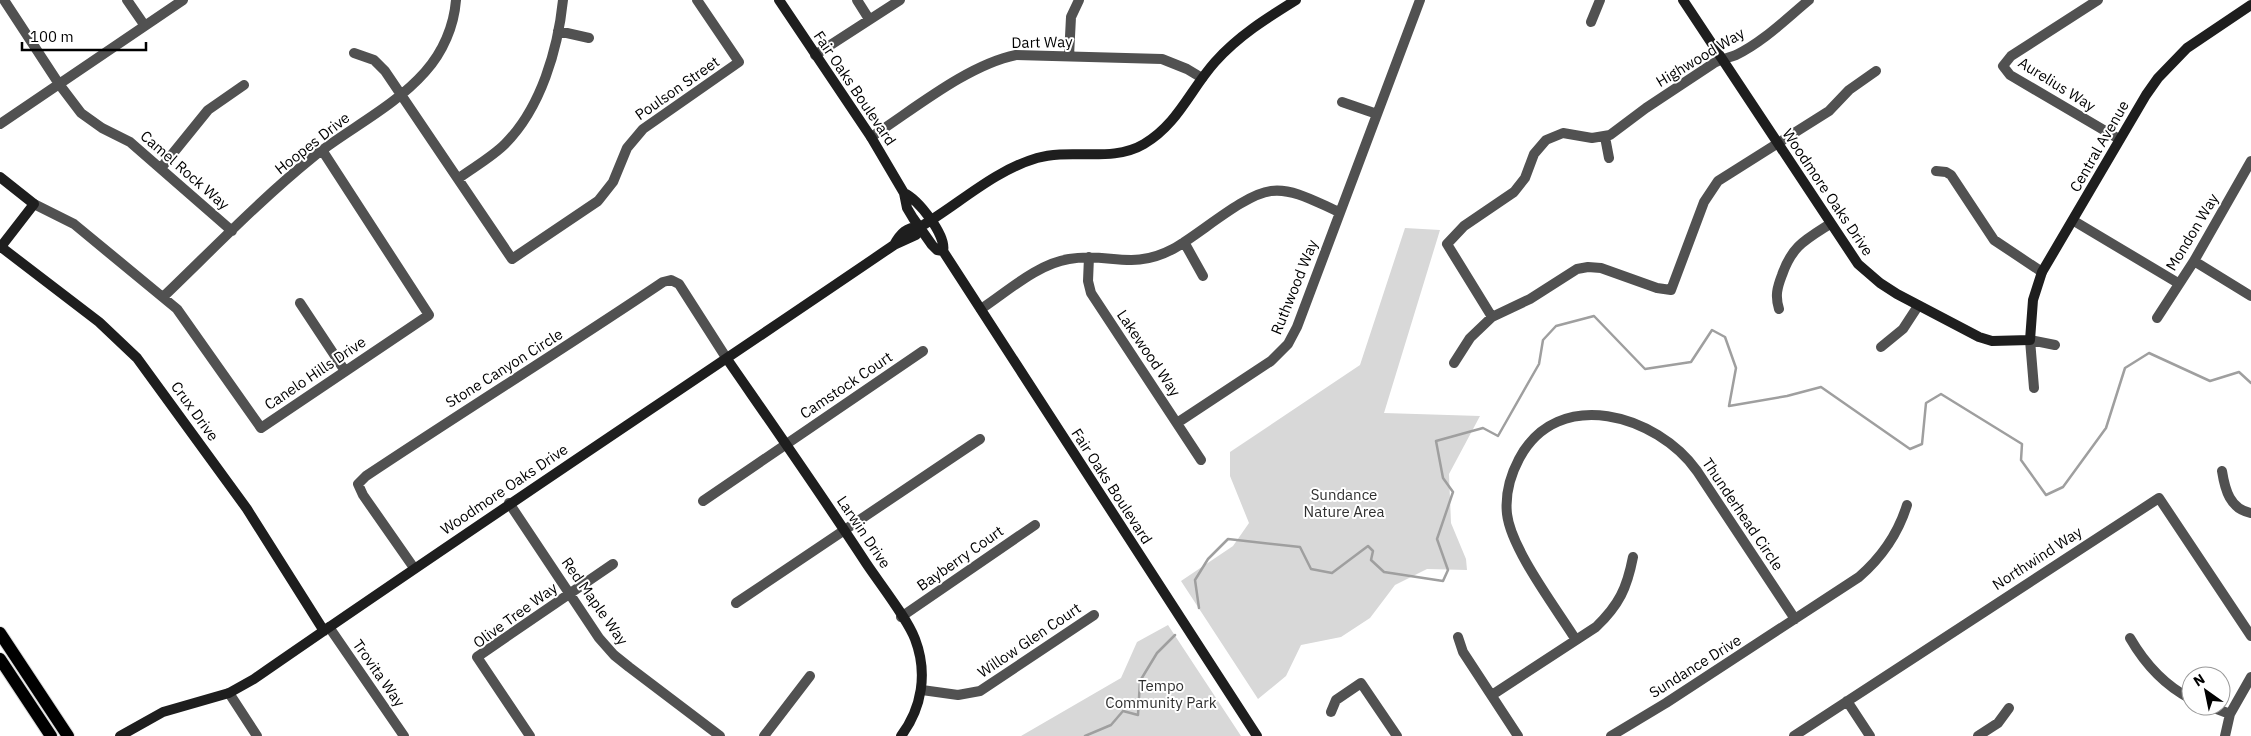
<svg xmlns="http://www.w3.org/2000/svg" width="2251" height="736" font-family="'IBM Plex Sans',sans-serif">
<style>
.green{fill:#d8d8d8}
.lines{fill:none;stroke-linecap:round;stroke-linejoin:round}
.stream{stroke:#9f9f9f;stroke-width:2.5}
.primary-casing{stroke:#dbdbdb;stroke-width:14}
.street{stroke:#515151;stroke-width:10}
.secondary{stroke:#1e1e1e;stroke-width:10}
.primary{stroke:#000;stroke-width:12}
.labels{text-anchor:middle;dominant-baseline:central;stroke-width:4;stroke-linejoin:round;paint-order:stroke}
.street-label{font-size:15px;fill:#000;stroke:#fff}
.park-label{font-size:15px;fill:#2f2f2f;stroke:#fff}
</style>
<rect width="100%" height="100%" fill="#fff"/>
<path class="green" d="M1405,228L1440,230L1384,413L1480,416L1449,474L1451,523L1466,559L1467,570L1427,569L1395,585L1370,618L1341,637L1301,645L1286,676L1258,699L1181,581L1233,546L1249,523L1230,476V452L1360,365Z
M1168,625L1241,736H1021L1121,678L1137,642Z"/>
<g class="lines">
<path class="stream" d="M1199,608L1195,580L1208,559L1228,539L1300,547L1311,569L1332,573L1368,546L1373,551L1371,560L1384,572L1443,581L1448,570L1437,539L1453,492L1443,478L1436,441L1483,428L1498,436L1539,364L1543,340L1556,326L1594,316L1645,369L1691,362L1712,330L1725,337L1736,368L1729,406L1787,396L1821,387L1910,449L1922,444L1926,403L1941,394L2022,444L2021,460L2046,495L2063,487L2106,428L2125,368L2149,353L2210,381L2239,372L2251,383
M1085,736L1111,725L1123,711L1138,715L1140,681L1157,653L1175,635"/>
<defs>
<path id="primary" d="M0,633L68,736
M0,659L51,736"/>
</defs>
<use href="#primary" class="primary-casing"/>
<path class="street" d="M4,0L59,84L81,113L102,128L130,142L232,231
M127,0L145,26
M857,0L869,19
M2098,0L2011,56L2003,66L2010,75L2119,139
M1591,22L1600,0
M558,31L589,38
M354,53L374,60L385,71L512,259L598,201L613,182L627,148L643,129L739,62L697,0
M815,55L900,0
M1069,56L1071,17L1079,0
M1342,102L1377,114
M0,124L183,0
M871,137C913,110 967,65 1016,55L1162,59L1187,69L1202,78
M1605,137L1609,158
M161,168L208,110L244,85
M1936,171L1946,172L1951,175L1994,240L2042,272
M459,178C474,167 492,157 505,144C541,108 558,49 563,0
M34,204L74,224L177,309L261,428L429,315L322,150
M2074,221L2178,283
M1184,242L1203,276
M1089,257L1088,281L1091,293L1201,460
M2194,261L2251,296
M163,297C212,250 261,199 313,157C350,128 394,107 425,72C443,52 454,26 456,0
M300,303L345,371
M981,309C1007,292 1037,264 1069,259C1109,252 1132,271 1173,249C1199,235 1244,194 1271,191C1294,188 1318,203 1339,212
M1779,309C1775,296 1777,288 1782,275C1792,246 1805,240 1830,224
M1492,317L1447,244L1464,226L1514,192L1525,178L1534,154L1546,140L1563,133L1592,138L1610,135L1646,108L1714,63C1721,59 1728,58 1736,55C1763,42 1786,19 1809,0
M2157,318L2194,261L2251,161
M1881,347L1903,329L1918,306
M1454,363L1470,338L1492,317L1530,299L1577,269L1588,267L1601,268L1657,288L1671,290L1704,202L1718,181L1829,111L1849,90L1876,71
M2034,388L2030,340L2055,345
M1177,423L1271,361L1288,344L1297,327L1420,0
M2222,471C2225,490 2230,509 2251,513
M703,501L923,351
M509,503L599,638L614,655L629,667L720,736
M414,568L363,495L358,484L366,476C465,410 565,348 663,282L671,280L679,284L727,359
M736,603L980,439
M901,617L1035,525
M329,627L404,736
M1458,637L1463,652L1518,736
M2130,638C2145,664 2164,685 2191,699
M1576,640C1556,608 1511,549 1507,514C1505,495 1510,476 1519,459C1558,385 1657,415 1697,471L1795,619
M922,690L958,695L980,691L1094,615
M229,693L257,736
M1492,695L1596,627C1619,605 1627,588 1633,557
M1847,701L1870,736
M2209,706L2230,714
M1331,712L1336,700L1361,683L1397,736
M530,736L477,657L613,564
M764,736L810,676
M1611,736L1666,703L1859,577C1882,557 1898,534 1907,505
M1794,736L2159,498L2251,636
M1978,736L1998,723L2009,708
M2225,736L2230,714L2251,677"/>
<path class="secondary" d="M779,0L871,137L904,193L907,208L913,218L932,245L937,250L943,251L1257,736
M1683,0L1858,264L1880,283L1897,294L1979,337L1992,341L2030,340L2033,300L2042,272L2146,95L2158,78L2187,48L2251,5
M0,177L34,204L0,248
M904,193C918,199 947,236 943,251
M894,245C900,234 907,226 920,227C958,205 993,171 1037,158C1072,148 1112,163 1144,144C1178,124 1190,90 1215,62C1238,36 1267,18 1296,0
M1,247L99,322L137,358L247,509L324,631
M727,359C774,427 821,494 866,563C880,584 907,618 915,639C928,673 922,708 901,736
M120,736L163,712L229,693L254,679C466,532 681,390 894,245L916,235L920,227"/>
<use href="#primary" class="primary"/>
</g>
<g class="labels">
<g class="street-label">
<text transform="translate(1042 42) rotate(-1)">Dart Way</text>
<text transform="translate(1700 57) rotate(-31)">Highwood Way</text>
<text transform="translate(2057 84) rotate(32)">Aurelius Way</text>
<text transform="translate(677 88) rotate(-35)">Poulson Street</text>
<text transform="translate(855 88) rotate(56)">Fair Oaks Boulevard</text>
<text transform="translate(312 143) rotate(-38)">Hoopes Drive</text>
<text transform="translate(2099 146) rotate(-60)">Central Avenue</text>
<text transform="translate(185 170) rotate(41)">Camel Rock Way</text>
<text transform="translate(1828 192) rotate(56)">Woodmore Oaks Drive</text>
<text transform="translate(2192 232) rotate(-59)">Mondon Way</text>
<text transform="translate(1294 287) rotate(-68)">Ruthwood Way</text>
<text transform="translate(1149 353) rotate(56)">Lakewood Way</text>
<text transform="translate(504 368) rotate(-32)">Stone Canyon Circle</text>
<text transform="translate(315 373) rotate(-34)">Canelo Hills Drive</text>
<text transform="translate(846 385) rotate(-34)">Camstock Court</text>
<text transform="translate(195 411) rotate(54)">Crux Drive</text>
<text transform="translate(1112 486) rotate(57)">Fair Oaks Boulevard</text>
<text transform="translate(504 489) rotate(-34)">Woodmore Oaks Drive</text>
<text transform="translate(1743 514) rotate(56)">Thunderhead Circle</text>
<text transform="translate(864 532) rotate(56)">Larwin Drive</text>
<text transform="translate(960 558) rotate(-35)">Bayberry Court</text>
<text transform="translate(2037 558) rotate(-33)">Northwind Way</text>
<text transform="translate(595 601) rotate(55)">Red Maple Way</text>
<text transform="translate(515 615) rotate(-36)">Olive Tree Way</text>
<text transform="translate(1029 640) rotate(-34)">Willow Glen Court</text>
<text transform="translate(1695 666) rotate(-32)">Sundance Drive</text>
<text transform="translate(379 673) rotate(55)">Trovita Way</text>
</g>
<g class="park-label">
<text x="1344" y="494">Sundance<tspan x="1344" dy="17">Nature Area</tspan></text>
<text x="1161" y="685">Tempo<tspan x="1161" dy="17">Community Park</tspan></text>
</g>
</g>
<g transform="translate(2206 691) rotate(327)"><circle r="24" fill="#ffffff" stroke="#999999"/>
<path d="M0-4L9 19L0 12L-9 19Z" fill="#000000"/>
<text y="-8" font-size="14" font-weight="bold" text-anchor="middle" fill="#000000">N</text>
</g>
<path d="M22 42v8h124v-8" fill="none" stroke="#000000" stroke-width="2.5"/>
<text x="30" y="42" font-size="15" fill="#000000" stroke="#ffffff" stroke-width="4" paint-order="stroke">100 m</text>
</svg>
